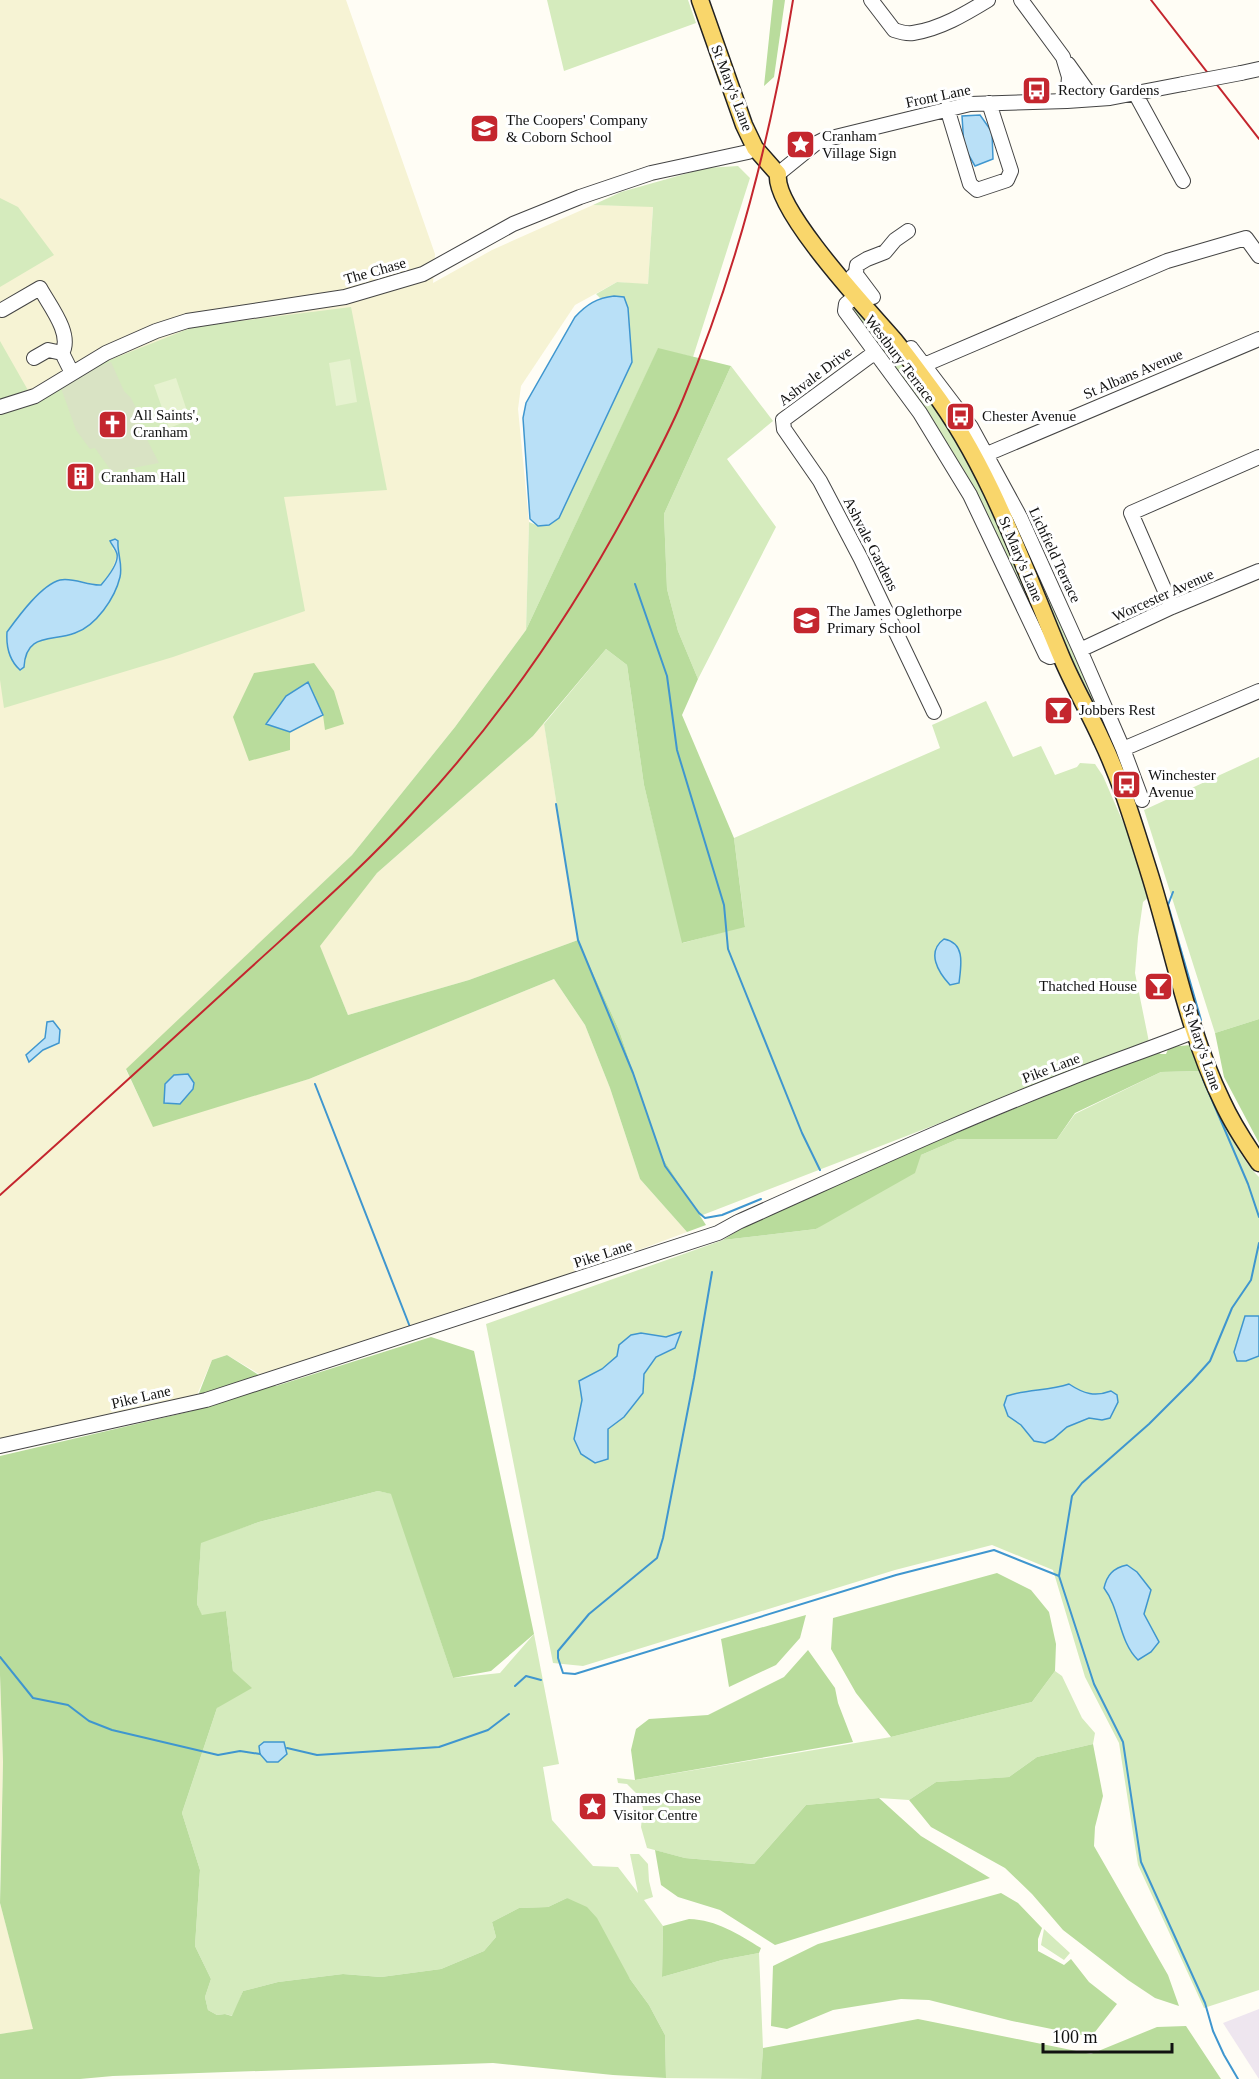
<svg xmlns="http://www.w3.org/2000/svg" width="1259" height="2079" font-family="'Times New Roman',serif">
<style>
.industrial{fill:#eee6ef}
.farmland{fill:#f6f3d4}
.green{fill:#d5ebbd;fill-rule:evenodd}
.forest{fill:#b9dc9c}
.cemetery{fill:#d9e3c4}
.pitch{fill:#e6f2cf}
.water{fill:#b9e0f7;stroke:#3f96cf;stroke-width:1.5}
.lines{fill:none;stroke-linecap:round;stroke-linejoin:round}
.stream{stroke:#3f96cf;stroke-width:2}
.minor-casing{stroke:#444;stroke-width:16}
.major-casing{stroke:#222;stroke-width:19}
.minor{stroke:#fff;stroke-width:14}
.major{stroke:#f9d66b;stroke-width:16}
.rail{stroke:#c4262e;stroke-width:2}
.minor-bridge-casing{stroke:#444;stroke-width:16;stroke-linecap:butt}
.minor-bridge{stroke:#fff;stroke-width:14}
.labels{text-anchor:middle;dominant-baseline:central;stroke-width:6;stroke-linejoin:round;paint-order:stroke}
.street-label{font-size:15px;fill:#111;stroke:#fff}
.poi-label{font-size:15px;fill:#111;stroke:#fff;text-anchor:start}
</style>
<rect width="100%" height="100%" fill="#fffdf5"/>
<path class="industrial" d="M1259,2009V2079L1223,2023Z"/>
<path class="farmland" d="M0,0H346L435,254L433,283L492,250L593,205L653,206L648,285L617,282L575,305L521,386L518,409L529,522L526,630L455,727L352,855L126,1070L153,1126L309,1079L554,979L585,1025L610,1088L640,1179L687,1232L561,1279L261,1375L227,1355L212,1360L196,1397L0,1441Z
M544,723L578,940L469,980L348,1015L319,945L377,873L533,736Z
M0,1675L3,1762L0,1879Z
M0,1903L34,2030L0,2034Z"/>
<path class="green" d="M547,0H688L696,23L564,71Z
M738,166L750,178L693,357L658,349L526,630L529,522C542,528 548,526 559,518L632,362L628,308L614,296L600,298L596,294L617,282L648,284L653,207L593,205L621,192L706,168Z
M0,198L18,207L54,255L0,287Z
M855,304L928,391L989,495L1051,648L988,524L849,309Z
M351,307L387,490L284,497L305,611L173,657L4,708L0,680V341L29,392L193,327ZM118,544L116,589L108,603L90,624L75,633L47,638L33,644L25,656L7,632C24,610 43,583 73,581C82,580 91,585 101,585C109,575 114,567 117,554L112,548Z
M731,366L773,421L727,459L776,527L698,679L678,631L667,589L664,514Z
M968,429L1004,495L1121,758L1120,762L1115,760Z
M606,649L627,665L644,785L683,943L745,926L734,838L940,748L932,725L986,701L1013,757L1041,746L1055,775L1077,767L1080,763L1095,764L1103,776L1139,859L1151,895L1143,902L1138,937L1135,973L1149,1042L700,1216L662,1157L619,1030L578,940L544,724Z
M1259,757V1019L1215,1033L1144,810Z
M1200,1071C1217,1104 1233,1151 1259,1177V1990L1204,2008L1138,1865L1119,1743L1085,1677L1053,1570L992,1545L895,1570L583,1666L553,1663L486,1324L723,1240L816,1229L921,1155L958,1139H1057L1075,1114L1161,1072Z
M378,1491L392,1494L453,1678L500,1673L534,1634L559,1764L543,1767L552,1820L593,1866L618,1867L638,1893L630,1854H639L648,1864L649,1881L653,1897L644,1900L663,1926L662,1977L722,1960L759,1953L763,2048L761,2079L666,2078L665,2035L649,2005L630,1979L567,1898L548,1907L519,1908L492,1922L496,1937L484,1951L441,1969L381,1977L343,1974L278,1982L243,1991L233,2016L225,2014L217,2015L208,2010L205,1997L211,1979L195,1946L200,1870L182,1813L217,1708L233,1671L226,1611L202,1616L197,1604L201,1542L259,1522Z
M1055,1671L1062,1676L1082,1718L1095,1733L1093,1744L1037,1757L1009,1777L936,1782L909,1800L879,1798L806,1805L754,1864L685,1858L647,1848L641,1827L643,1808L637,1794L627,1784L618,1783L617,1778L635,1780L891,1737L1032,1702Z
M1044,1929L1070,1953L1064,1960L1041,1945Z"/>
<path class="forest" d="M773,0H785L774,77L764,86Z
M658,348L731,366L664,514L667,589L678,631L698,679L682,715L734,838L745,927L682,943L644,785L627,665L606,649L533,736L377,873L320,946L348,1015L469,980L578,940L619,1030L662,1157L706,1225L687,1232L640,1179L610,1088L585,1025L554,979L309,1079L153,1127L126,1069L352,855L455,727L526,630Z
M314,663L334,691L344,724L325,730L323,715L308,682L267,724L290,732V750L249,761L233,717L254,673Z
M1259,1019V1143L1224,1077L1215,1033Z
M1191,1045L1200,1071L1161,1072L1075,1113L1057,1139H958L921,1155L915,1173L816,1229L723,1240L750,1223C884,1163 1019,1104 1157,1052L1161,1054H1166L1169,1047Z
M431,1337L474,1351L534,1634L491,1671L453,1678L391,1494L378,1491L259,1522L201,1543L197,1604L202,1615L226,1611L233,1671L252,1688L217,1708L182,1813L200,1870L195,1946L211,1979L205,1997L208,2010L217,2015L225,2014L232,2016L243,1991L278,1982L343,1974L381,1977L441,1969L484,1951L496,1937L492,1922L519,1908L548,1907L567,1898L587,1907L597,1918L630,1979L649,2005L665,2035L666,2078L613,2075L493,2063L113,2076L80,2079H0V2034L33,2029L0,1903L3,1762L0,1675V1456L192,1411L212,1360L227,1355L276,1386Z
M997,1573L1031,1590L1049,1612L1056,1644L1055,1671L1032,1702L891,1737L856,1693L831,1649L833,1618Z
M806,1615L800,1638L776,1665L729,1687L721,1639Z
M808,1650L835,1688L838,1703L853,1742L635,1780L631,1750L636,1729L649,1719L708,1715L784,1677Z
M1093,1744L1103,1796L1095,1827L1094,1846L1168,1975L1179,2006L1155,1998L1128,1980L1063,1930L1032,1894L1005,1868L931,1827L909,1800L936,1782L1009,1777L1037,1757Z
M879,1798L921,1836L990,1878L775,1945L720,1910L678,1897L661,1885L655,1850L685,1858L754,1864L806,1805Z
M1001,1893L1018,1903L1042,1928L1038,1939V1951L1064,1965L1071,1959L1089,1982L1117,2004L1091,2037L1012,2021L929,2000L901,1999L833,2010L787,2029L771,2026L773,1966L818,1944Z
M689,1919C717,1920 738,1934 761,1948L759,1953L722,1960L662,1977L663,1926Z
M918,2019L1091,2054L1157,2027L1186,2026L1221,2079H761L763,2048Z"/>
<path class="cemetery" d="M111,362L124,391L131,398L138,412L140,426L159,463L112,472L95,448L90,449L76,430L61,388L94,369Z"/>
<path class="pitch" d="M350,359L357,402L336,406L329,363Z
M176,378L190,420L169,428L154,385Z"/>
<path class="water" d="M980,115L992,132L993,159L975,166L964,147L962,116Z
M614,296L624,297L628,308L632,362L559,518L549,525L538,526L530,519L523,418L526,403L575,317C587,304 597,298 614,296Z
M115,539L118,541C117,553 123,564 120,577C115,598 96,626 75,633C52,642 26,632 24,667L20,670C9,660 6,647 7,632C18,617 41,585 60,580C73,577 88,586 101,585C107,578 119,564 117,554C116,550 112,545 110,541Z
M308,682L323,715L290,732L266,724L286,696Z
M944,939C966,943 961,966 959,983L950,985C938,972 926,952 944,939Z
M53,1021L60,1030L59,1043L43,1050L29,1062L26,1055L45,1038L47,1022Z
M188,1074L194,1083L193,1089L180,1104L164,1103L165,1084L174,1075Z
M1245,1316H1259V1356L1246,1361H1237L1234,1352Z
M681,1332L675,1348L656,1357L644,1374L643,1393L624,1417L608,1429V1459L595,1463L581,1454L574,1439L582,1400L579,1381L602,1369L617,1356L619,1345L631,1335L641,1333L666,1337Z
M1069,1384C1084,1394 1095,1397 1111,1391L1117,1395L1118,1402L1110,1418L1102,1420L1089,1418L1067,1427L1053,1439L1045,1443L1034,1441L1021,1425L1008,1416L1004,1405L1007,1396C1027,1389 1048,1391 1069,1384Z
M1127,1565L1137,1572L1151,1590L1144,1614L1159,1642L1151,1652L1138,1660C1119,1642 1120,1609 1104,1588C1107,1575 1113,1568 1127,1565Z
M264,1742H284L287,1754L278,1762H267L260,1754L259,1746Z"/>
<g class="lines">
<path class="stream" d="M635,584L667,676L677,750L724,905L728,949L802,1133L820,1170
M556,804L578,940L633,1073L665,1166L699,1213L705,1218L722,1215L761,1199
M1173,892L1168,905L1201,1020
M1203,1079L1248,1184L1259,1217
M315,1084L410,1327
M712,1272L694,1378L663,1538L657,1558L589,1614L558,1651V1658L563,1673L575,1674L896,1575L994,1550L1059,1576
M0,1657L33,1698L68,1705L89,1721L112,1730L218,1755L240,1751L260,1754
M515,1686L526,1676L541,1680
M287,1748L317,1755L439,1747L488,1730L509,1714
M1238,2079L1224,2055L1213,2031L1205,2003L1141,1862L1123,1742L1094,1684L1059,1576L1072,1496L1082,1483L1149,1424L1192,1381L1210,1361L1232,1308L1251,1280L1259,1243"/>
<defs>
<path id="minor" d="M871,0L894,30C900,32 907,34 913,33C940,29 965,14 988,0
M1021,0L1063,57L1069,77L1067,101
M1068,64L1093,99
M1241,73L1259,69
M1135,93L1183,181
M947,108L970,184L977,190L1007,180L1011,171L989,103
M778,174L815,144L823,140L970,104L1067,101L1110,98L1183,84
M855,273L873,297
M846,284L856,272L857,265L867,259L885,252L895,240L908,231
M856,296L846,304L845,311L920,413L970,495L1046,655L1050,657L1060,654
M2,310L40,288C49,305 73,334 62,353L72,373
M874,353L783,420L784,429L820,481L861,559L934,712
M905,354L911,348L971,427L1020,517L1080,650L1123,749L1142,800
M34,358L48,350L62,353
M924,365L1167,261L1246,238L1259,256
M0,407L35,396L106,353L156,331L187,321L345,297L423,274L513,224L580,197L651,173L748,152L755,148
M987,454L1259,339
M1172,607L1131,513L1259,457
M1080,650L1172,607L1259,571
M1123,749L1259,691
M0,1446L206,1400L718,1233L738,1222C848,1173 956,1122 1068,1079C1110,1062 1153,1048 1195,1031"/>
<path id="major" d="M700,0L744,125L755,148L778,174C773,209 870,312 895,341C908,357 920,374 932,390C991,469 1023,566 1061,656C1073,685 1089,712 1102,741C1122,783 1135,828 1149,872C1173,948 1187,1029 1222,1101C1232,1123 1245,1143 1259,1163"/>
</defs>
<use href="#minor" class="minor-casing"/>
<use href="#major" class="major-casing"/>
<use href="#minor" class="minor"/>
<use href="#major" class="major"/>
<path class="rail" d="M1151,0L1259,139
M0,1195C83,1121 165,1046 247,971C305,918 365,866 418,807C503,715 575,609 634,498C651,466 669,433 683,399C737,270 771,137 793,0"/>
<defs>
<path id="minor-bridge" d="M1183,84L1241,73"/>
</defs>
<use href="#minor-bridge" class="minor-bridge-casing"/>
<use href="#minor-bridge" class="minor-bridge"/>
</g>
<defs>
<symbol id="bus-square" viewBox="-11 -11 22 22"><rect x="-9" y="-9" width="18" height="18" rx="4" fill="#c4262e" stroke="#fff"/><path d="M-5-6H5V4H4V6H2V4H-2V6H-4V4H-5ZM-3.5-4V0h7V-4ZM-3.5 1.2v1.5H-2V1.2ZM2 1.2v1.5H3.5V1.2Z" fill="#fff"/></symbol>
<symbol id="school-square" viewBox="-11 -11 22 22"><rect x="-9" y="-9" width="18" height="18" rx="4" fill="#c4262e" stroke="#fff"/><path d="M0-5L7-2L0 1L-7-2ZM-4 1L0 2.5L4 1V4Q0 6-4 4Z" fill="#fff"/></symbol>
<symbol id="sight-square" viewBox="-11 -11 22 22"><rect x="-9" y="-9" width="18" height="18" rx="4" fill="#c4262e" stroke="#fff"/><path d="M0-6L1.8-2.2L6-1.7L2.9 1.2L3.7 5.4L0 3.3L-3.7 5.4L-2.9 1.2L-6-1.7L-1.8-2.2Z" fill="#fff"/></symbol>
<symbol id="church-square" viewBox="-11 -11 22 22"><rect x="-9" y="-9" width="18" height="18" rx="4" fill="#c4262e" stroke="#fff"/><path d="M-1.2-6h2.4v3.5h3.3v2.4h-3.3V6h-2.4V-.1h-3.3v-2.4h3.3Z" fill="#fff"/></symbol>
<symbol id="building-square" viewBox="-11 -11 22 22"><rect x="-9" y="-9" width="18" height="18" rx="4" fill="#c4262e" stroke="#fff"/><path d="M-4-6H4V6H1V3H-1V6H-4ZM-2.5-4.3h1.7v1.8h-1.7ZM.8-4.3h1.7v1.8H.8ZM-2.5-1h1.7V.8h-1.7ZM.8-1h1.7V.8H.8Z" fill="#fff"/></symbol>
<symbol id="bar-square" viewBox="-11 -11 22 22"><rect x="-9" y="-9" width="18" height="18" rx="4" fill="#c4262e" stroke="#fff"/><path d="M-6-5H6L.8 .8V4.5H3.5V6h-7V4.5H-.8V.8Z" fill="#fff"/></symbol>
</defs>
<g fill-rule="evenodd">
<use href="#bus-square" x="1020" y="74" width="33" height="33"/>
<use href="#school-square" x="468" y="112" width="33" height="33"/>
<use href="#sight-square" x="784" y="128" width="33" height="33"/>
<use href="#bus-square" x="944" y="400" width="33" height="33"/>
<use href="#church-square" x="96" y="408" width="33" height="33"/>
<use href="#building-square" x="64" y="460" width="33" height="33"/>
<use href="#school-square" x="790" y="604" width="33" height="33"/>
<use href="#bar-square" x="1042" y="694" width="33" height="33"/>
<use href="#bus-square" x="1110" y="768" width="33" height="33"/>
<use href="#bar-square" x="1142" y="970" width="33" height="33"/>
<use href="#sight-square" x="576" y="1790" width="33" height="33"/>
</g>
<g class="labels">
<g class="street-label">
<text transform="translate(732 88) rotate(69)">St Mary's Lane</text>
<text transform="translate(938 96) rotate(-12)">Front Lane</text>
<text transform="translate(375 271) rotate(-16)">The Chase</text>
<text transform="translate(900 359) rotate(53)">Westbury Terrace</text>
<text transform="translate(1133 374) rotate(-23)">St Albans Avenue</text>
<text transform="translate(815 376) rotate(-37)">Ashvale Drive</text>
<text transform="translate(871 544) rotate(63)">Ashvale Gardens</text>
<text transform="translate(1055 555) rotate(65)">Lichfield Terrace</text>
<text transform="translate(1021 559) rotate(67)">St Mary's Lane</text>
<text transform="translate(1163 595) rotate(-24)">Worcester Avenue</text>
<text transform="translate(1202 1047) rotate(71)">St Mary's Lane</text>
<text transform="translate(1051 1068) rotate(-21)">Pike Lane</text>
<text transform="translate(603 1254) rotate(-18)">Pike Lane</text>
<text transform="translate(141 1397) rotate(-13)">Pike Lane</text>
</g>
<g class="poi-label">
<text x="1058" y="90">Rectory Gardens</text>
<text x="506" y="120">The Coopers' Company<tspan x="506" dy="17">&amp; Coborn School</tspan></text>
<text x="822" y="136">Cranham<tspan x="822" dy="17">Village Sign</tspan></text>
<text x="133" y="415">All Saints',<tspan x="133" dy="17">Cranham</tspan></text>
<text x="982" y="416">Chester Avenue</text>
<text x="101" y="477">Cranham Hall</text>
<text x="827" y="611">The James Oglethorpe<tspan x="827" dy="17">Primary School</tspan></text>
<text x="1079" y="710">Jobbers Rest</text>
<text x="1148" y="775">Winchester<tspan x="1148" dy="17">Avenue</tspan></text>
<text x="1137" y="986" text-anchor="end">Thatched House</text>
<text x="613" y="1798">Thames Chase<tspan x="613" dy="17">Visitor Centre</tspan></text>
</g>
</g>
<path d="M1043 2043v9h129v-9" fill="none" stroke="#111111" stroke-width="3"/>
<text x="1052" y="2043" font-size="18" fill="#111111" stroke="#ffffff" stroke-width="4.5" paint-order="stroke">100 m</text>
</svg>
